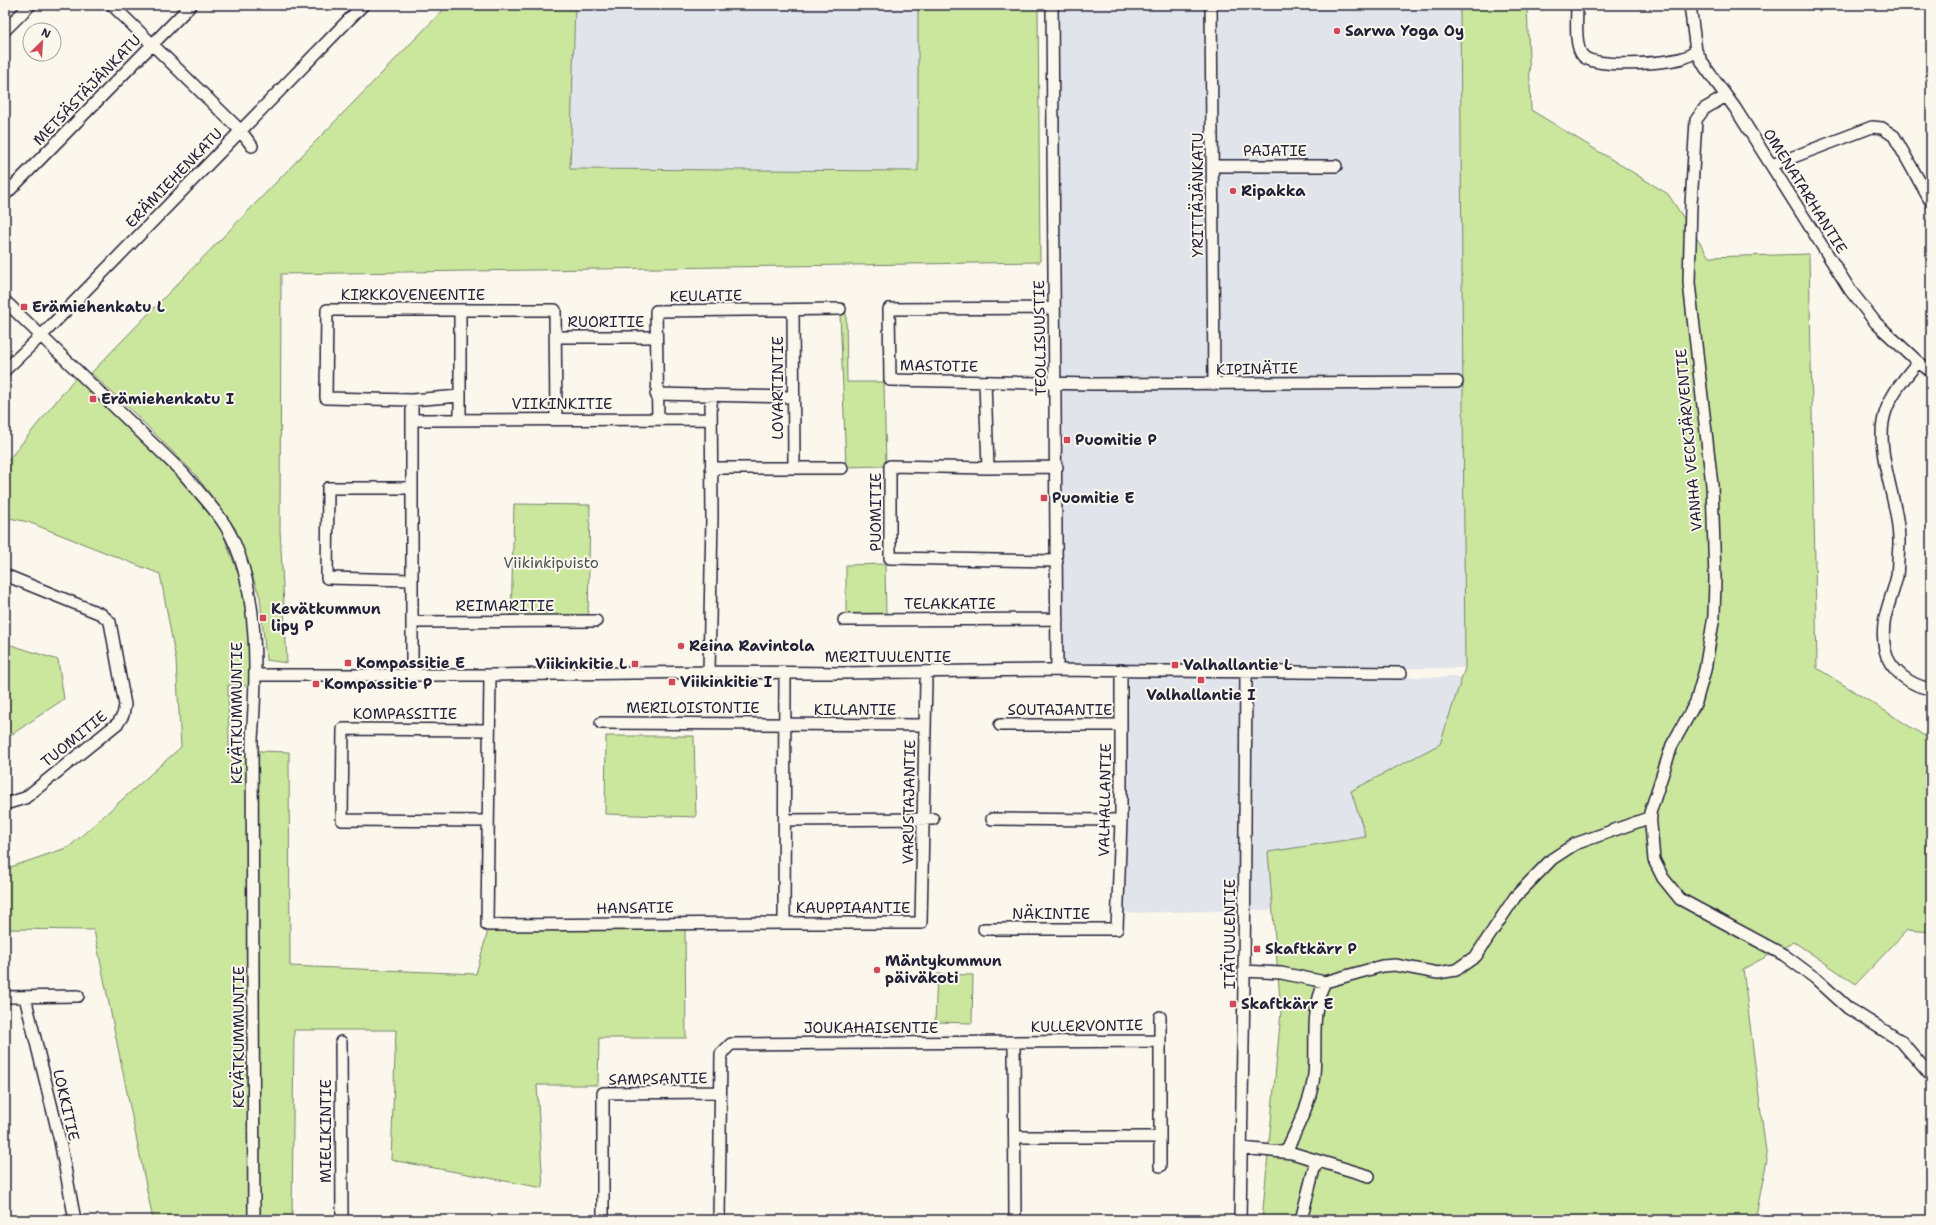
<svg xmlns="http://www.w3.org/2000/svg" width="1936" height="1225" font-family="'Shantell Sans',sans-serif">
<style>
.built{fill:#e1e4ea}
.green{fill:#cbe69d;stroke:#76846c}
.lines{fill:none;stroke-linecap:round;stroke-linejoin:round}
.minor-casing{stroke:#22223b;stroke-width:14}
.minor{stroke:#fbf7ec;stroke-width:11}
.poi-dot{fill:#d1495b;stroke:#fbf7ec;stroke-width:1.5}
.labels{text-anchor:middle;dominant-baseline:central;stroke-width:4;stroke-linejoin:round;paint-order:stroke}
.poi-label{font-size:15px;font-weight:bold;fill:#22223b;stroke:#fbf7ec;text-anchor:start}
.street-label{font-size:15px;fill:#22223b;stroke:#fbf7ec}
.park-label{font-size:15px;fill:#4c5354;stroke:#fbf7ec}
</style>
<rect width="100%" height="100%" fill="#fbf7ec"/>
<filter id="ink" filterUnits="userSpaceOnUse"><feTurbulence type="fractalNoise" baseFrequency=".025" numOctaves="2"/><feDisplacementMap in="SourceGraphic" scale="8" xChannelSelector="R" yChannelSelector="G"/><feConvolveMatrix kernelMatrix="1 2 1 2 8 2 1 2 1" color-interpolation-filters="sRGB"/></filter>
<g filter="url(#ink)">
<path class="built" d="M575,5H918V171L570,169Z
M1055,5H1460L1465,668L1058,669Z
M1129,677H1464L1462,905L1124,913Z"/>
<path class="green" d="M448,5H575L570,169L918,171V5H1038L1040,262L281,274L280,530L287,663L266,660L260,597L235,528L195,474L133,412L91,373Z
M1460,5H1527L1531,110L1668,194L1709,257L1809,254L1817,668L1931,740V932L1907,930L1856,984L1794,942L1743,969L1767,1160L1755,1220H1262L1281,1012L1268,852L1366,837L1351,791L1440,744L1465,668Z
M840,313H846L847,382H884L886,466L846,467Z
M76,377L180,479L221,529L249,602L252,669L249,686L228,685L229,745L230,750L289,752L290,966L476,974L488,930L685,929L686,1038H599L598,1085H537L543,1188L391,1160L396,1030H294L292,1220H153L94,930L5,929V869L69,847L181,747L176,660L160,574L28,522L5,517V464Z
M514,504L590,505L588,621L511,623Z
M885,564L886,616H846V565Z
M5,643L58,660L64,699L5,739Z
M606,736H694L696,817L605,814Z
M937,974L973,975L972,1023L935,1022Z"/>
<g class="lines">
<defs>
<path id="minor" d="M112,5L240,130L252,146
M1052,5L1057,670
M1211,5L1214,384
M1577,5C1577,17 1574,47 1583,56C1595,69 1665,63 1683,58C1687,57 1692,54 1696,51
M1690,5L1696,51L1705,67L1735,108L1850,290L1876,323L1918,362L1931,371
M5,30L30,5
M1726,96L1704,109L1696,120L1691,205L1689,283L1712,485L1715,579L1714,616L1705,670L1696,702L1672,745L1650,813L1654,860L1663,878L1680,899L1784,955L1815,978L1848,1008L1901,1041L1931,1076
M1772,165L1872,127L1882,128L1894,136L1931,202
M1214,166H1336
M5,195L191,5
M5,301L183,473C197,490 213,506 225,525C260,581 257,675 252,739L254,1220
M1054,308L889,309L890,380L1093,384L1457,382
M460,310V419
M793,310L794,467
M556,337H656
M1918,362C1903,380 1887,398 1883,422C1877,461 1900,504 1899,545C1898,555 1898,566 1897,576C1891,603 1879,619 1885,650C1889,670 1911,686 1931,689
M5,370L47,330L363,5
M985,382L988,468
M656,394L793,397
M460,396L412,400L326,398L327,310H555L556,418
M658,419L656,311L840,309
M412,420L711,419
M711,468H842
M1057,561L890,558V466L988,468L1057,467
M5,575L101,614L110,622L125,705L123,715L118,723L25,798L5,804
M411,580L327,578L328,488H411
M844,620L1057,619
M413,622L596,621
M709,672L712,517L711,395
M412,674V400
M255,675H490L709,672L843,673L1046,670L1401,673
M490,675L487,925L784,923L785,673
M601,723L925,725
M1000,725H1121
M992,819L1121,820
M785,820L933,819
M488,821L342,820L343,729L488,730
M784,923H921L926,681
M984,929H1117L1121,820V670
M1244,971L1281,973L1325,982L1382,966L1395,965L1438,973L1456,970L1476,956L1515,897L1552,859L1575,844L1651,817
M5,997L78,996
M25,997L60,1141L75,1220
M341,1042L342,1220
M1014,1042L1015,1220
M1015,1137H1160
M1242,1148L1292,1153L1369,1176
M1286,1152C1297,1127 1312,1101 1314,1074C1317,1043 1310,1011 1325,982
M1160,1166V1017
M603,1220V1093L720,1092
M719,1220L721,1054L731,1044L1160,1041
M1240,1220L1244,983L1246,673
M1301,1220L1316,1161"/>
</defs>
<use href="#minor" class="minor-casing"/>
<use href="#minor" class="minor"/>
</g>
</g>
<g class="poi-dot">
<circle cx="1337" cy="31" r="4"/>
<circle cx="1233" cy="191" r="4"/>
<rect x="20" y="303" width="8" height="8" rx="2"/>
<rect x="89" y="395" width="8" height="8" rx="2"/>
<rect x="1063" y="436" width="8" height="8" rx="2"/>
<rect x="1040" y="494" width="8" height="8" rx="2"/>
<rect x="259" y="614" width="8" height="8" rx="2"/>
<circle cx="681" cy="646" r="4"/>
<rect x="344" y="659" width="8" height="8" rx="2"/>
<rect x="631" y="660" width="8" height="8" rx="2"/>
<rect x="1171" y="661" width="8" height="8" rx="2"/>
<rect x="1197" y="676" width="8" height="8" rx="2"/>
<rect x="668" y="678" width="8" height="8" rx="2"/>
<rect x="312" y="680" width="8" height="8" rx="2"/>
<rect x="1253" y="945" width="8" height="8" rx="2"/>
<circle cx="877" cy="970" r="4"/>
<rect x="1229" y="1000" width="8" height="8" rx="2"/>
</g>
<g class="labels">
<g class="poi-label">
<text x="1345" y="31">Sarwa Yoga Oy</text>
<text x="1241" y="191">Ripakka</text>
<text x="32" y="307">Erämiehenkatu L</text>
<text x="101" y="399">Erämiehenkatu I</text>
<text x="1075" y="440">Puomitie P</text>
<text x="1052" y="498">Puomitie E</text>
<text x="271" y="609">Kevätkummun<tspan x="271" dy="17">lipy P</tspan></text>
<text x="689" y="646">Reina Ravintola</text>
<text x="356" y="663">Kompassitie E</text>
<text x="627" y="664" text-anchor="end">Viikinkitie L</text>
<text x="1183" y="665">Valhallantie L</text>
<text x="680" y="682">Viikinkitie I</text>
<text x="324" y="684">Kompassitie P</text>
<text x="1201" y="695" text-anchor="middle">Valhallantie I</text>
<text x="1265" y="949">Skaftkärr P</text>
<text x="885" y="961">Mäntykummun<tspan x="885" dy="17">päiväkoti</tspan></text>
<text x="1241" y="1004">Skaftkärr E</text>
</g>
<g class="street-label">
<text transform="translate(87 90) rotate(-46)">METSÄSTÄJÄNKATU</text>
<text x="1275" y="151">PAJATIE</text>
<text transform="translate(174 178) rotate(-46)">ERÄMIEHENKATU</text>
<text transform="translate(1805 191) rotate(58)">OMENATARHANTIE</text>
<text transform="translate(1198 195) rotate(-90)">YRITTÄJÄNKATU</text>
<text x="413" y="295">KIRKKOVENEENTIE</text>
<text transform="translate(706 296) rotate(-1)">KEULATIE</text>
<text x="606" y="322">RUORITIE</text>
<text transform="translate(1040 338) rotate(-91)">TEOLLISUUSTIE</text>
<text transform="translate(939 366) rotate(1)">MASTOTIE</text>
<text transform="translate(1257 369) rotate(-1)">KIPINÄTIE</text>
<text transform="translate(778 388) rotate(-90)">LOVARTINTIE</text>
<text x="562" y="404">VIIKINKITIE</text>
<text transform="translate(1689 440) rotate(-95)">VANHA VECKJÄRVENTIE</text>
<text transform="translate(876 512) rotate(-90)">PUOMITIE</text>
<text x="950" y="604">TELAKKATIE</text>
<text x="505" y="606">REIMARITIE</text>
<text x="888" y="657">MERITUULENTIE</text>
<text x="693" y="708">MERILOISTONTIE</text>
<text x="855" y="710">KILLANTIE</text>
<text x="1060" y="710">SOUTAJANTIE</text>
<text transform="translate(237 713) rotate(-90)">KEVÄTKUMMUNTIE</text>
<text x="405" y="714">KOMPASSITIE</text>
<text transform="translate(74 739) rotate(-39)">TUOMITIE</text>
<text transform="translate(1105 800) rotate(-89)">VALHALLANTIE</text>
<text transform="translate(909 802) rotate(-89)">VARUSTAJANTIE</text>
<text transform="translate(635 908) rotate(-1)">HANSATIE</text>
<text x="853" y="908">KAUPPIAANTIE</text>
<text x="1051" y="914">NÄKINTIE</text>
<text transform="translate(1230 934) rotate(-90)">ITÄTUULENTIE</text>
<text transform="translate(1087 1026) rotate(-1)">KULLERVONTIE</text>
<text x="871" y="1028">JOUKAHAISENTIE</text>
<text transform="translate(239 1037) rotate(-90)">KEVÄTKUMMUNTIE</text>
<text transform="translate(658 1079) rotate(-1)">SAMPSANTIE</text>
<text transform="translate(66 1105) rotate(77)">LOKKITIE</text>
<text transform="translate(326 1131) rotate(-90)">MIELIKINTIE</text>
</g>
<g class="park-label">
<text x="551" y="563">Viikinkipuisto</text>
</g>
</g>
<rect width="1936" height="1225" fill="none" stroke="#fbf7ec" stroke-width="20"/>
<rect x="10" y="10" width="1916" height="1205" fill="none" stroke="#22223b" stroke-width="1.5" filter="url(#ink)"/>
<g transform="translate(42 42) rotate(25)"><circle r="19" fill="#fbf7ec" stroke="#a4a2a5"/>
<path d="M0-3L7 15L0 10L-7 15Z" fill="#d1495b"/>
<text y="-6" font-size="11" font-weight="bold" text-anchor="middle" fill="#22223b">N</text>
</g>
</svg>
